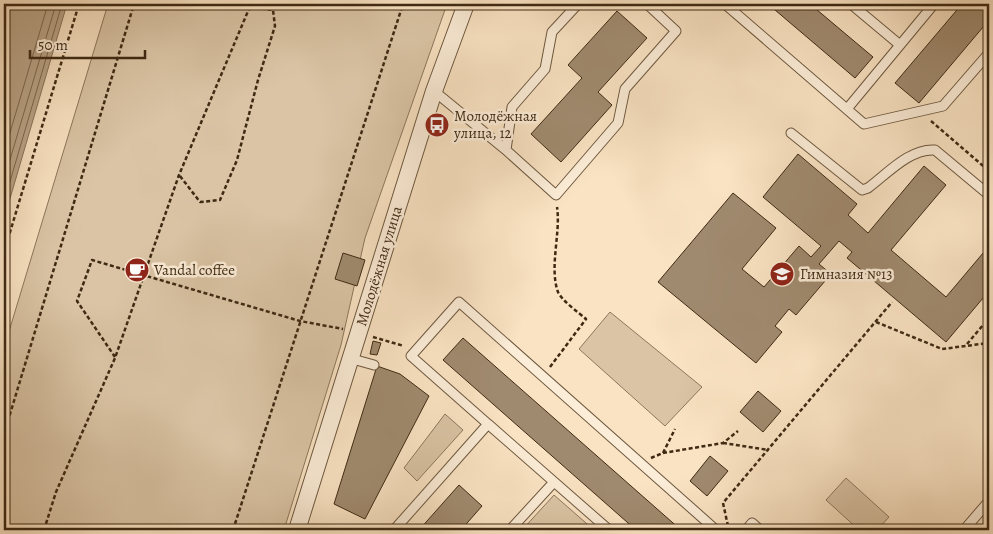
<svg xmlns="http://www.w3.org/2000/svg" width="993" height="534" font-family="Alegreya,serif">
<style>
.green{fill:#dac4a5;stroke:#8c775c}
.water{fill:#baa487;stroke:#887359}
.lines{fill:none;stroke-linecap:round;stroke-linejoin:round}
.shore{stroke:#7c674d;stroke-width:1}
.building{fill:#a08a6f;stroke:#3e2a13}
.lane-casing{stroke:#6d583f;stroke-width:11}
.street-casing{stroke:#6d583f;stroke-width:18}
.path{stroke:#3e2a13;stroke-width:2.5;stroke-dasharray:4 2.5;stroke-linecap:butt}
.lane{stroke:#fcedd8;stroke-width:9}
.street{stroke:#fcedd8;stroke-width:16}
.labels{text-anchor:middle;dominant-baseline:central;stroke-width:5;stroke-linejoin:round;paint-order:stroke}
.poi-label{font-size:15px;fill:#3e2a13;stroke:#fcedd8;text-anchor:start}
.street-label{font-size:15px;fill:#3e2a13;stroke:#fcedd8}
</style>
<rect width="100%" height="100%" fill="#fae3c3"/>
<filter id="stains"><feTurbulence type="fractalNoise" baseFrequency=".004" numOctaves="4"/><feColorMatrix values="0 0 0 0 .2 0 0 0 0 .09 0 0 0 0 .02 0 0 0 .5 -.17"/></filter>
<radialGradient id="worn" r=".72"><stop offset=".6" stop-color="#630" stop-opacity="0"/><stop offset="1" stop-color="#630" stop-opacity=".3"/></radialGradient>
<path class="green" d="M108,4H447L365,238L341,345L284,530H4V348Z
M610,312L702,387L665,426L579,349Z
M445,414L463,430L417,481L404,468Z
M846,478L889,517L877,530H859L826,500Z
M554,495L594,530H522Z"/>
<path class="water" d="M4,4H67L4,219Z"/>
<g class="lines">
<path class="shore" d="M4,153L48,4
M4,180L56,4
M4,202L62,4"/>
</g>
<path class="building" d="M768,4H810L873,57L855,78Z
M962,4H989V20L919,103L895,83Z
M617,11L647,38L598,92L612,105L561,162L531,134L582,78L568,65Z
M798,154L857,204L848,215L868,233L924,166L946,185L891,250L946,297L989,246V291L946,342L847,258L852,252L839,241L819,264L831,274L796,315L789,309L775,326L782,332L756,363L658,282L733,193L776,228L742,269L764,287L799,246L811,257L821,246L763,197Z
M343,253L365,260L357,286L335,279Z
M463,338L639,493L681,530H636L443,360Z
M373,341L381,343L377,355L370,354Z
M377,366L400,374L429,396L365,519L334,504Z
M758,391L781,411L763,432L740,412Z
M710,456L728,471L707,496L690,481Z
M459,485L482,506L461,530H419Z"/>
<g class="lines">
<defs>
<path id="lane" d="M578,4L552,32L545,69L512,107L506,150L556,195L618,123L625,89L676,31L647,4
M725,4L864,124L943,106L989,53
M851,4L900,45
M434,91L506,150
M847,109L934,4
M791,133L862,190L868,188C887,174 910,148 935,150L989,195
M349,358L374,365
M488,424L609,530
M394,530L488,424L411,356L459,302L716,530
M510,530L554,482
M746,530L752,523L760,530
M964,530L989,501"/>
<path id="street" d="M297,530L434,91L466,4"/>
</defs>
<use href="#lane" class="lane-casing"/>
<use href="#street" class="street-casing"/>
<path class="path" d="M931,121L989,171
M180,176L200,202L220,200L237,160L258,80L275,26L273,10L250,7
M4,252L79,4
M876,322L942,349L989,343
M373,337L404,346
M967,344L989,318
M115,357L77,301L92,260L300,321L343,329
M550,367L586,319C578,312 562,301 558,292C549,267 561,233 557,207
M4,434L134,4
M723,443L769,450
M663,453L675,429
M651,458L663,453L723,443L738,431
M728,526L723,503L892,302
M44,530L56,492L115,358L179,175L251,4
M233,530L403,4"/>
<use href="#lane" class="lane"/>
<use href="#street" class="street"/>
</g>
<defs>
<symbol id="bus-disc" viewBox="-11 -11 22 22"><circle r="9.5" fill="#8f2418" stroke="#fcedd8"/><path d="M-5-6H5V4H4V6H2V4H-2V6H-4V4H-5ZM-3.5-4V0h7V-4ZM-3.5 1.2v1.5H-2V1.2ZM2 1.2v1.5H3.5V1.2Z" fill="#fff"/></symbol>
<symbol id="cafe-disc" viewBox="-11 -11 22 22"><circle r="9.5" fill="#8f2418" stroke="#fcedd8"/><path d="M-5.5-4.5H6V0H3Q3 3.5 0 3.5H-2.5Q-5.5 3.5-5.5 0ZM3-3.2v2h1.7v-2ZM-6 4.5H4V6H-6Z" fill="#fff"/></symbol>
<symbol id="school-disc" viewBox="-11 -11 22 22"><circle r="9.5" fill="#8f2418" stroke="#fcedd8"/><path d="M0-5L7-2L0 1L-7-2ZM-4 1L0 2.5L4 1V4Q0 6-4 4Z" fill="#fff"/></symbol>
</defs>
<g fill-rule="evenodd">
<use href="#bus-disc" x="423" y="111" width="28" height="28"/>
<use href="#cafe-disc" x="123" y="256" width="28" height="28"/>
<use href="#school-disc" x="768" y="260" width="28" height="28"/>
</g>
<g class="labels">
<g class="poi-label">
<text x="454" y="116">Молодёжная<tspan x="454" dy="17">улица, 12</tspan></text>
<text x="154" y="270">Vandal coffee</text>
<text x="800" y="274">Гимназия №13</text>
</g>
<g class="street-label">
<text transform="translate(379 266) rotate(-73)">Молодёжная улица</text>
</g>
</g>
<rect width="993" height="534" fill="none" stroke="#fae3c3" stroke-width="20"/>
<rect x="5" y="5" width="983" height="524" fill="none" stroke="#3e2a13" stroke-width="2.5"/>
<rect x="10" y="10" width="973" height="514" fill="none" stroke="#3e2a13"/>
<path d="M30 50v8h115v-8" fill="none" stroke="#3e2a13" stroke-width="2.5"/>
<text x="38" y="50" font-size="15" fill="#3e2a13" stroke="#fcedd8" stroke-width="4" paint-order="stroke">50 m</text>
<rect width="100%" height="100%" filter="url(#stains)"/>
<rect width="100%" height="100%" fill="url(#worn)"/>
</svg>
